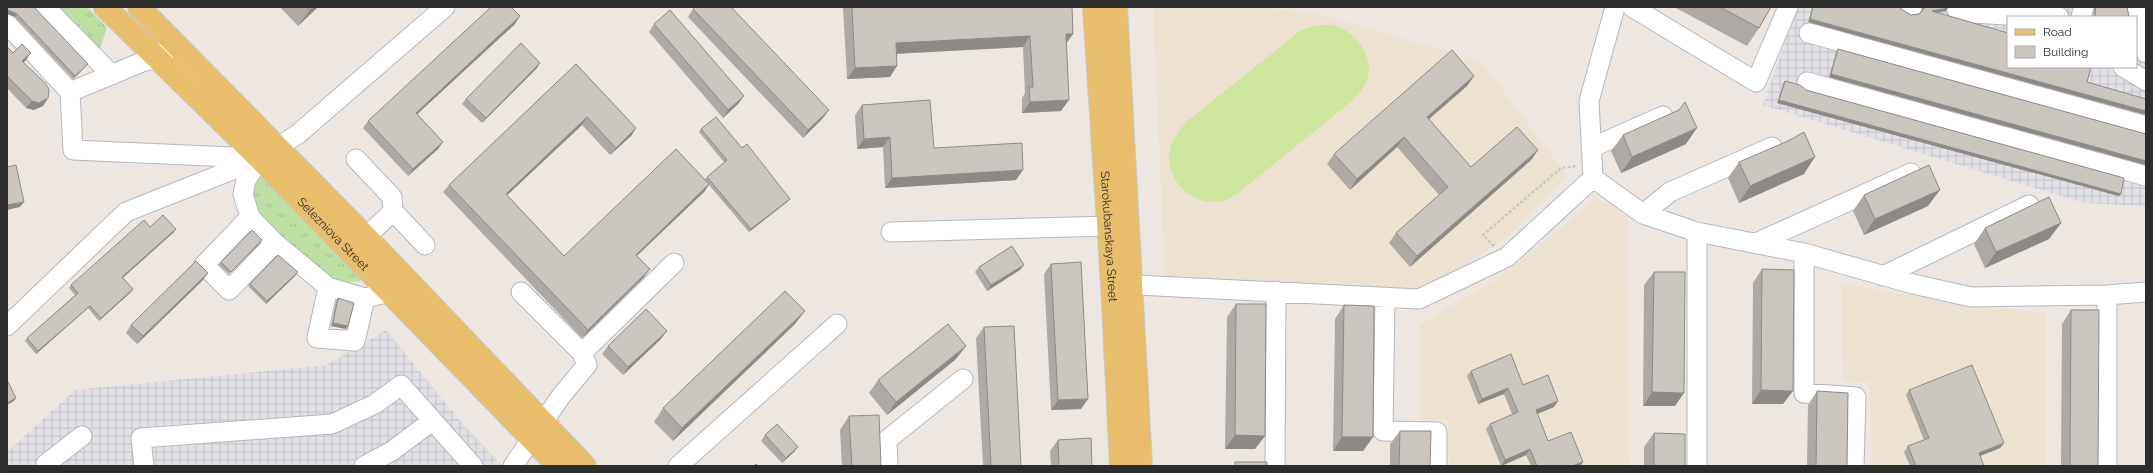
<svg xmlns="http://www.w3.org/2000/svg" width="2153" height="473" font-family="Raleway,sans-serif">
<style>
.industrial{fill:url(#industrial-grid);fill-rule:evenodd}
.education{fill:#ede2d2}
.grass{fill:url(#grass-tufts)}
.pitch{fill:#cfe69f}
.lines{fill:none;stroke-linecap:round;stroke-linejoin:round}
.minor-casing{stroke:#b4b7bf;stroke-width:21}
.major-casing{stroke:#c8c8c8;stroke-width:24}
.path{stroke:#c8c8c8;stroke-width:2.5;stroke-dasharray:3 2;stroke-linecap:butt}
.minor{stroke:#fff;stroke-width:19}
.major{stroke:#e8be6c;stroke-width:22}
.wall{fill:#aea9a4}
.shaded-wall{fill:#8d8a86}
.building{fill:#cac5bf;stroke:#8d8a86}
.labels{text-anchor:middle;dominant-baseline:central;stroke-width:3;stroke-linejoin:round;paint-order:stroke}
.street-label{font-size:12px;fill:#2d2d2d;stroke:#fff}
</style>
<defs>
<pattern id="industrial-grid" width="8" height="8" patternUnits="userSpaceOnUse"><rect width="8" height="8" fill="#e2e1e7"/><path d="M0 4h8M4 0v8" fill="none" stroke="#c2c1c6"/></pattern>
<pattern id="grass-tufts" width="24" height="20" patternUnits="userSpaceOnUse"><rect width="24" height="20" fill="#bde0a2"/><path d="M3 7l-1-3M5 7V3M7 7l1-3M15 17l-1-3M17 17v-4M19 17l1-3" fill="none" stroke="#a3c08c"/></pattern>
</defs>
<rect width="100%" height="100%" fill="#eee7e1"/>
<path class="industrial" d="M1796,7H2146V206L2084,203L1763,105L1796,12ZM2008,17H2136V67H2008Z
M386,330L462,423L502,466H7V452L75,390L326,365Z"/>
<path class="education" d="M1153,7H1244L1311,12L1481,61L1568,177L1517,228L1495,246L1420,294L1165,281Z
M1596,198L1628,214L1629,466H1449L1448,421L1420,419V325L1510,270Z
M1842,283L1967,306L2045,312V466H1872L1869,382L1843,381Z"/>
<path class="grass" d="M53,7H87L107,27L99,52Z
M264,172L363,271L360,281L341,283L319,271L259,221L250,186L255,176Z"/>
<path class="pitch" d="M1317,25C1323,25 1331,24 1336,26C1357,33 1373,56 1368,78C1365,87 1359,94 1352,101L1237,194C1233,196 1228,200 1223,201C1193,208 1163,179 1170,149C1172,139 1180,131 1186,122L1301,30Z"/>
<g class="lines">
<defs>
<path id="minor" d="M45,7L112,75
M1632,7L1756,82L1788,7
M1909,7H1912
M1956,7L1958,12L2005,15
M2003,7L2005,15L2059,17
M2135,7L2146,53
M2081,17L2084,7
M7,24L70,92L142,62L158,58L166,51
M1809,33L2146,126
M2123,67L2146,81
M1807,82L2146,176
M70,92L73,150L255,158
M1591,148L1663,116
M260,159L246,180L243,194L250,217L275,243L328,287L365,298L390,292L399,283
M356,159L392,197L393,211
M1593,178L1589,101L1615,7
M1643,214L1670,192L1772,147
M250,217L204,265L229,290L275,243
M891,232L1108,226
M366,237L393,211L425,245
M1756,243L1911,173
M1804,253V393L1856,397L1854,466
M1883,276L2029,205
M1116,284L1419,299L1507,257L1593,178L1643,214L1697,232L1804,253L1913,284L1971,297L2107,295L2146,292
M328,287L317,338L355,341L365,298
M521,292L582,353
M2107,295V466
M1385,297L1383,431L1437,432V466
M7,326L126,212L260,159L298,134L445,7
M46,466V464L82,436
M144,466L141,438L332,424L375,404L401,385L473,466
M364,466L392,451L432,421
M513,466L561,396L587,365L582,353L674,263
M678,466L837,324
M888,466L887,440L963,379
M1275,466L1276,291
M1697,466V232"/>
<g id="major">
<path id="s1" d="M105,7L260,159L558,466"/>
<path d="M139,7L366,237L585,466"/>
<path id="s2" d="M1094,7L1112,284L1121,466"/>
<path d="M1116,7L1141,466"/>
</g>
</defs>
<use href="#minor" class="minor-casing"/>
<use href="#major" class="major-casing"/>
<path class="path" d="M1494,246L1483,235L1561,168L1576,166"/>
<use href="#minor" class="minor"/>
<use href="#major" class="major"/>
</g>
<path class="wall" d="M7,7L88,64L73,79L15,17L7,14Z
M280,7H318L298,26Z
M843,7H1072L1073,34L1066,43L1061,111L1022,113V98L1025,93L1023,47L897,54L890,77L847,79Z
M1674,7H1771L1759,28L1747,46Z
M1812,7H1901V9L1911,15L1919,14L1922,11V7H1948L1946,11L1937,13L2008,33L1808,22Z
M2094,7H2127L2129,17H2093Z
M693,9L823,118L803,138L688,17Z
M515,24L417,114L443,142L438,149L408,176L363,128L368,121Z
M654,24L744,96L738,104L723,118L649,32Z
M7,47L13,53L26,60L23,63L48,98L43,106L34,110L26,108L7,88Z
M1838,49L2145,134L2146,165L1829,77L1836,52Z
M576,64L636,128L631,136L610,155L582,125L507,195L564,256L705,179L707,177L724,162L699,132L701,129L742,148L790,199L787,202L749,232L709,185L704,192L637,256L644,277L582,338L443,192L449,185Z
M537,68L482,123L462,104L466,99Z
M1474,76L1467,86L1429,119L1471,167L1538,150L1531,160L1410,267L1389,243L1396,233L1439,195L1397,147L1350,190L1327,164L1334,154Z
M1785,81L1806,90L2121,194L2119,196L1777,103L1783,84Z
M862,105L934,148L1016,180L885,188L883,147L857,149L855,115Z
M1623,135L1686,144L1621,173L1611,151Z
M1739,162L1804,174L1739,203L1728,178Z
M1864,195L1928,206L1864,235L1853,211Z
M2061,223L2049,239L1985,268L1974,244L1985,228Z
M150,227L174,232L123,278L133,289L131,292L99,321L88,308L36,354L25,341L27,338L75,295L69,288L71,285Z
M260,243L229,274L219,265L221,262Z
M1051,264L1081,409L1051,410L1044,274Z
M979,267L1020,270L987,291L975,272Z
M1762,269L1783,404H1752L1753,283Z
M1654,272L1675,406H1643L1644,285Z
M208,273L202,281L137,344L126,333L131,325Z
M296,275L266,304L248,286L250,284Z
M338,298L348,326L346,329L331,326L336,301Z
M1236,304L1265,436L1255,449H1225L1227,317Z
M1344,305L1373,437L1363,451H1333L1335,319Z
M2071,310L2098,466H2061L2062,324Z
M795,324L673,441L654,422L663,408Z
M984,327L1021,466H983L976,338Z
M661,339L623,375L602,354L608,346Z
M956,359L887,415L869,393L878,380Z
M1471,371L1523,385L1554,407L1537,414L1548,441L1583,462L1580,466H1531L1526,455L1501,466L1486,429L1490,424L1512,414L1504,394L1478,404L1467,376Z
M1909,390L2004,443L2000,448L1980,456L1984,466H1910L1904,452L1908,446L1924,440L1906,395Z
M1817,391L1847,466H1807L1808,405Z
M849,416L881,466H842L840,430Z
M1400,431L1430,466H1390V444Z
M1654,433L1685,466H1644V447Z
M765,435L798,447L794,452L782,463L761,441Z
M1058,440L1092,466H1051L1050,451Z"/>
<path class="shaded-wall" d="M313,7H318L298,26L310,10Z
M1948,8L1946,11L1930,14L1932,11Z
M8,10L17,14L15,17L7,14V12Z
M520,16L515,24L411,120L416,113Z
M1810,19L2146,111V115L1808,22Z
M1066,34H1073L1065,45Z
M1030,36L1023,47L888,54L896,43Z
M31,53L26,60L17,69L22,61Z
M540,63L537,68L482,123L486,118Z
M88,64L73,79L75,76Z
M897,66L890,77L847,79L855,68Z
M1831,74L2146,161V165L1829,77Z
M1474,76L1467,86L1420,127L1427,117Z
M744,96L738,104L723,118L728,110Z
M48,98L43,106L34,110L26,108L32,101Z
M1069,100L1061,111L1022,113L1030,102Z
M1779,100L2121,194L2119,196L1777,103Z
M829,110L823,118L803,138L808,130Z
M587,117L582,125L500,202L506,194Z
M636,128L631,136L610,155L616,148Z
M1697,128L1686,144L1621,173L1632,157Z
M890,137L883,147L857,149L864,139Z
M1404,137L1397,147L1350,190L1357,179Z
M443,142L438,149L408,176L413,169Z
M1538,150L1531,160L1410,267L1417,256Z
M1815,157L1804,174L1739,203L1750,186Z
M1023,170L1016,180L885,188L892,178Z
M709,184L704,192L630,262L636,255Z
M1940,190L1928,206L1864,235L1875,219Z
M790,199L787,202L749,232L751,229Z
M24,202L20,207L7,210V205Z
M2061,223L2049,239L1985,268L1996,252Z
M176,229L174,232L120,280L122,277Z
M262,240L260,243L229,274L231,272Z
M1024,265L1020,270L987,291L991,285Z
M650,269L644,277L582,338L588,330Z
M298,272L296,275L266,304L267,301Z
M208,273L202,281L137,344L143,336Z
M133,289L131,292L99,321L101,318Z
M90,306L88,308L36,354L38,351Z
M805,311L795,324L673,441L682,428Z
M333,323L348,326L346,329L331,326Z
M667,331L661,339L623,375L628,367Z
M966,346L956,359L887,415L896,402Z
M1508,388L1504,394L1478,404L1482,399Z
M1761,390L1793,391L1783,404H1752Z
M1652,392L1684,393L1675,406H1643Z
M16,398L14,401L7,405V403Z
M1088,399L1081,409L1051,410L1058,400Z
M1558,401L1554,407L1532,416L1536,410Z
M1235,435L1265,436L1255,449H1225Z
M1342,437H1373L1363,451H1333Z
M2004,443L2000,448L1975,458L1979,453Z
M798,447L794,452L782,463L786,458Z
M1530,449L1526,455L1501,466L1505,460Z
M1583,462L1580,466H1572Z"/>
<path class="building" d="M7,7H34L88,64L75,76L17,14L8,10L7,9Z
M307,7H313L310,10Z
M491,7H511L520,16L416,113L443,142L413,169L368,121Z
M695,7H731L829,110L808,130L693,9Z
M852,7H1072L1073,34H1066L1069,100L1030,102L1029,87H1033L1030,36L896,43L897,66L855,68Z
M1720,7H1771L1759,28Z
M1813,7H1901V9L1911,15L1919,14L1924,9V7H1948V8L1932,11L2008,33V67H2091L2087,82L2146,99V111L1810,19Z
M2096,7H2127L2129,17H2096L2095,14Z
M670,10L744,96L728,110L654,24Z
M521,43L540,63L486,118L466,99Z
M22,44L31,53L22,61L45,83L49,89L48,98L39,103L32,101L7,76V47L13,53Z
M1838,49L2146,134V161L1831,74Z
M1452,50L1474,76L1427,117L1471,167L1517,127L1538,150L1417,256L1396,233L1448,187L1404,137L1357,179L1334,154Z
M576,64L636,128L616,148L587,117L506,194L564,256L676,149L709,184L636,255L650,269L588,330L449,185Z
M1785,81L1800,85L1806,90L2124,178L2121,194L1779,100Z
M930,100L934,148L1022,143L1023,170L892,178L890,137L864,139L862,105Z
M1685,102L1697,128L1632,157L1623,135L1679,110Z
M716,117L742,148L747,144L790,199L751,229L707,177L727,160L701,129Z
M1804,132L1815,157L1750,186L1739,162L1788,141Z
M16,165L24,202L7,205V167Z
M1929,165L1940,190L1875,219L1864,195Z
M2049,197L2061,223L1996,252L1985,228Z
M163,215L176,229L122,277L133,289L101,318L90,306L38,351L27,338L78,293L71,285L144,220L150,227Z
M252,230L262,240L231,272L221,262Z
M1012,246L1024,265L991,285L979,267Z
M278,255L298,272L267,301L250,284Z
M196,261L208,273L143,336L131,325Z
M1081,262L1088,399L1058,400L1051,264Z
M1762,269L1794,270L1793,391L1761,390Z
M1654,272H1685L1684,393L1652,392Z
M785,291L805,311L682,428L663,408Z
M338,298L354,303L348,326L333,323Z
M1236,304H1266L1265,436L1235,435Z
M1344,305L1374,306L1373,437H1342Z
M646,309L667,331L628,367L608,346Z
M2071,310H2099L2098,466H2070Z
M948,324L966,346L896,402L878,380Z
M1014,326L1021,466H991L984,327Z
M1511,354L1523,385L1548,375L1558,401L1536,410L1548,441L1571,432L1583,462L1572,466H1537L1530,449L1505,460L1490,424L1518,412L1508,388L1482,399L1471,371Z
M1972,365L2004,443L1979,453L1984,466H1916L1908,446L1929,438L1909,390Z
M7,380L16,398L7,403Z
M1817,391L1848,393L1847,466H1816Z
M879,415L881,466H852L849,416Z
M777,424L798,447L786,458L765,435Z
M1400,431H1431L1430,466H1399Z
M1654,433L1685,434V466H1654Z
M1091,438L1092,466H1059L1058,440Z
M1235,462H1267V466H1235Z
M756,464L759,466H754Z"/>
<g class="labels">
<g class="street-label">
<text stroke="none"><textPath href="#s1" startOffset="322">Selezniova Street</textPath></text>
<text stroke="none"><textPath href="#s2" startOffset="230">Starokubanskaya Street</textPath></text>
</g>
</g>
<rect width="2153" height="473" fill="none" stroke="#2d2d2d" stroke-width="16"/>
<rect x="2007" y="16" width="130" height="52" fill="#ffffff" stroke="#ababab"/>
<rect x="2015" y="29" width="20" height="6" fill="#e8be6c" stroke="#ababab"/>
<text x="2043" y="36" font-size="12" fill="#2d2d2d">Road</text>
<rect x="2015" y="46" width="20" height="12" fill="#cac5bf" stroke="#ababab"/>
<text x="2043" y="56" font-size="12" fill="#2d2d2d">Building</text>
</svg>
